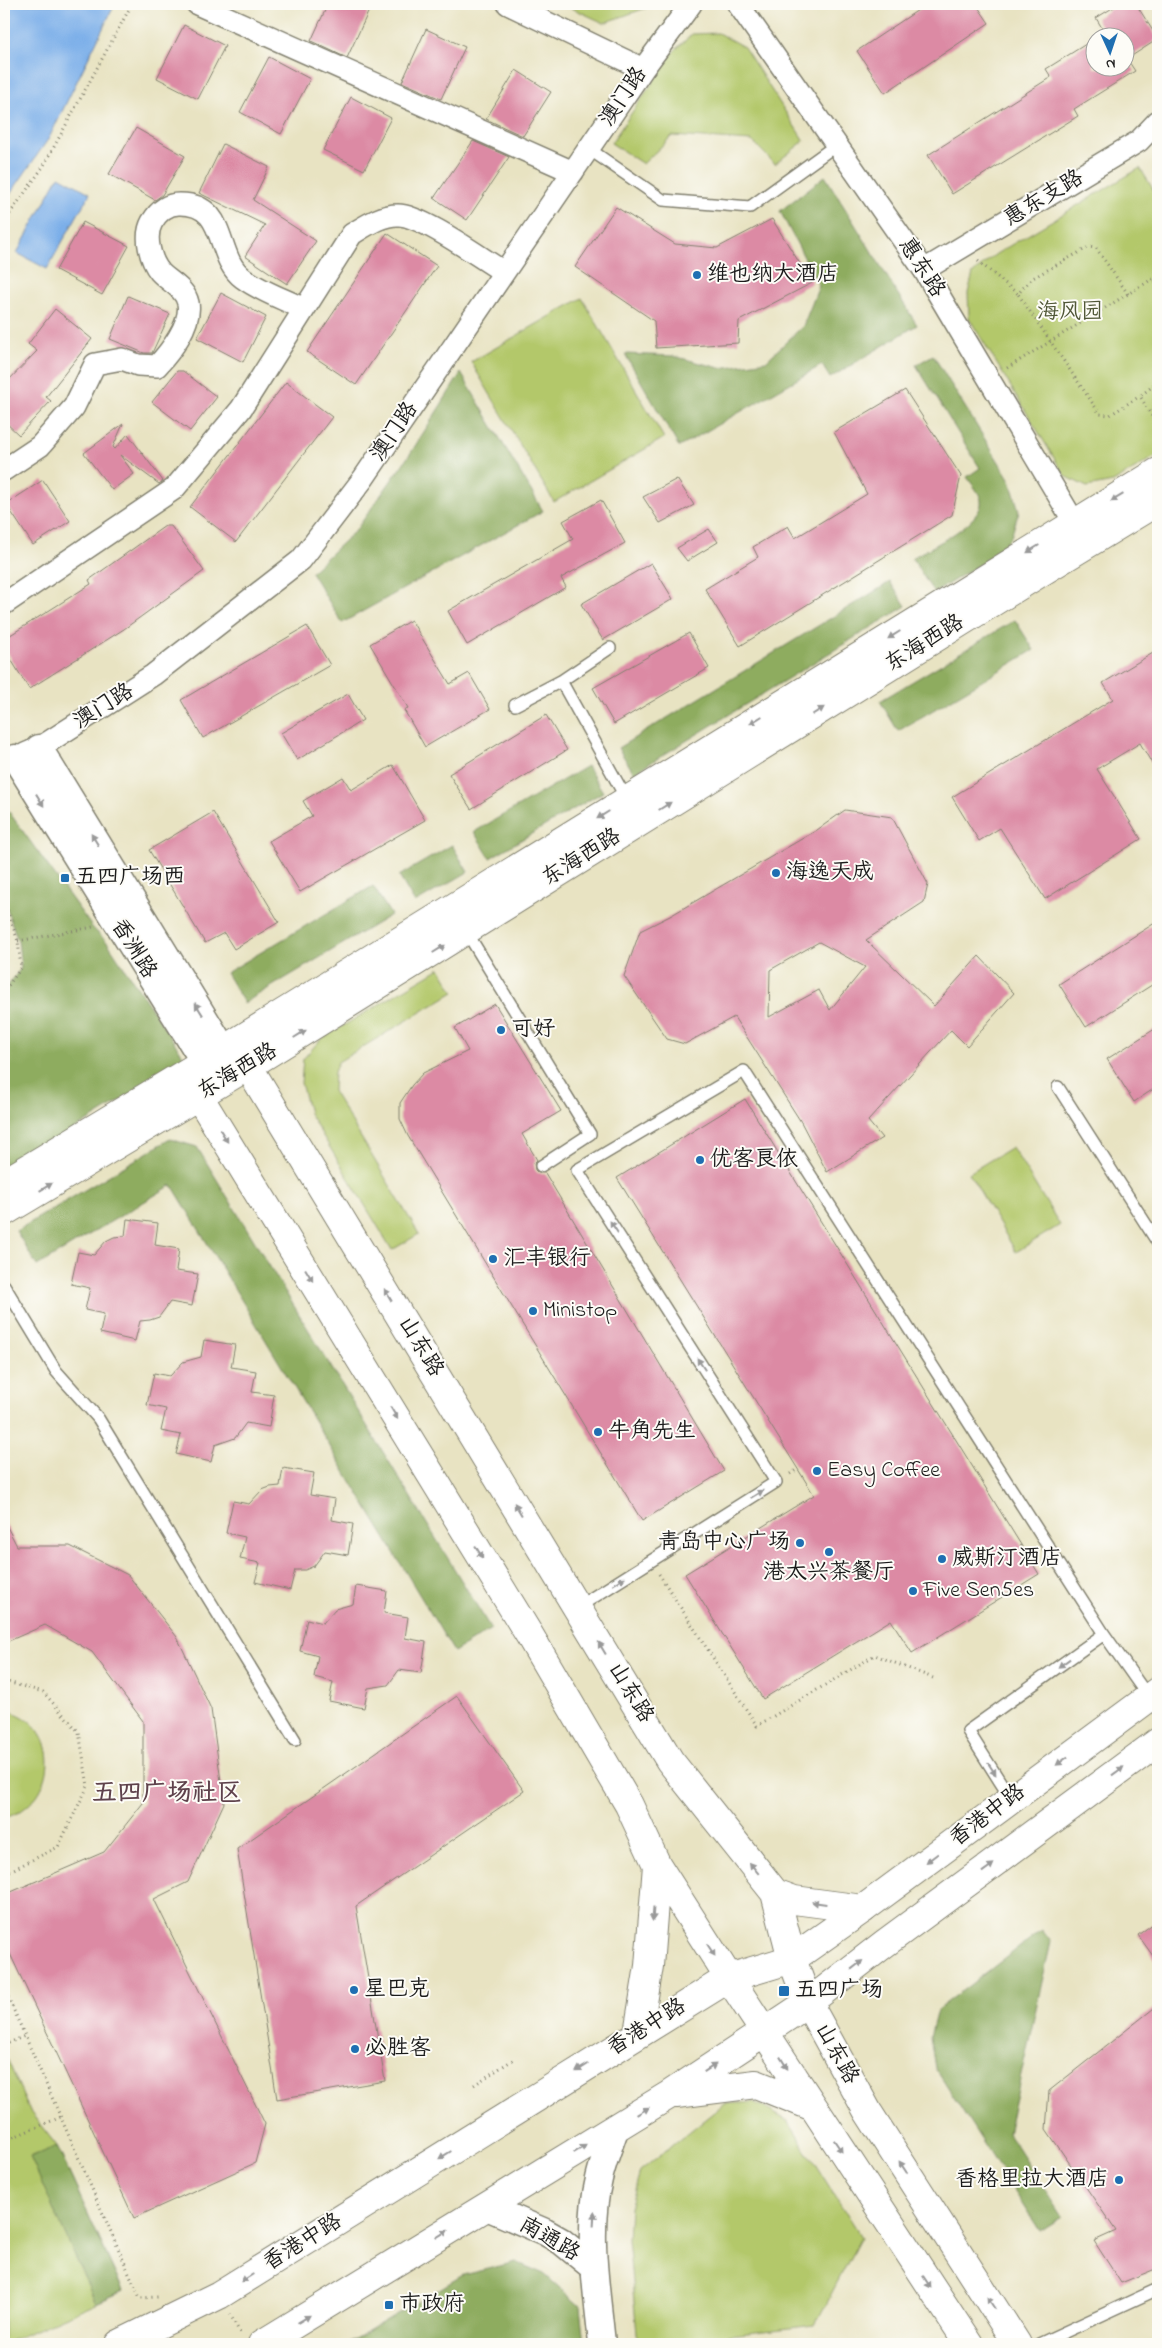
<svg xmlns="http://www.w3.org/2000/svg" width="1162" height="2348" font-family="'Indie Flower','LXGW WenKai TC',sans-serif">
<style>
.green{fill:#b3c86b;stroke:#687244}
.forest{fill:#8eac5f;stroke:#55643e}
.water{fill:#7cafe9;stroke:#4c6682}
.building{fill:#dc8aa4;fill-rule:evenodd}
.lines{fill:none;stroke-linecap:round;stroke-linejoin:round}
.service-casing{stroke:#82806f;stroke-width:14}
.minor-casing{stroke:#82806f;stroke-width:24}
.tertiary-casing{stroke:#82806f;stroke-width:29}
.secondary-casing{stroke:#82806f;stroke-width:30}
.primary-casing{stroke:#82806f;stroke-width:30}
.path{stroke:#82806f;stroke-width:3;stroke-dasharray:1 4;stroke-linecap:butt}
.service{stroke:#fff;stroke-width:11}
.minor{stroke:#fff;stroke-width:21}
.tertiary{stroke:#fff;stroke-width:26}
.secondary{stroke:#fff;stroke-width:28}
.primary{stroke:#fff;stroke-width:28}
.oneway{fill:#999}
.poi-dot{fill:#1f6fb2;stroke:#fdfcf7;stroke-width:2}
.labels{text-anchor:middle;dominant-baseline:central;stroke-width:4;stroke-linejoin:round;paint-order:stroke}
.street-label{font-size:22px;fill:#1c1c1c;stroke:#fdfcf7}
.poi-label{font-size:22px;fill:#1c1c1c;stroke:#fdfcf7;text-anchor:start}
.park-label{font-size:22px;fill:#515838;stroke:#fdfcf7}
.quarter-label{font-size:25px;font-weight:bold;fill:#5f424c;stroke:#fdfcf7}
</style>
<rect width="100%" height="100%" fill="#fdfcf7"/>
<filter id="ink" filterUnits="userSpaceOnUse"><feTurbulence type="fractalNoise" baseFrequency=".02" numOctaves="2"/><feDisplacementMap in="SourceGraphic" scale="10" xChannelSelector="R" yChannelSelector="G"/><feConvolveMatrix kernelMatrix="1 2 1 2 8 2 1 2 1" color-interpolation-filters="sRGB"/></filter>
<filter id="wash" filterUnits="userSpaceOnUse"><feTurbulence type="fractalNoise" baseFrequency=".0096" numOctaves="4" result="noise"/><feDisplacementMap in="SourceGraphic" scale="20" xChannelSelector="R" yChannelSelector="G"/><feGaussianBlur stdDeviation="1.12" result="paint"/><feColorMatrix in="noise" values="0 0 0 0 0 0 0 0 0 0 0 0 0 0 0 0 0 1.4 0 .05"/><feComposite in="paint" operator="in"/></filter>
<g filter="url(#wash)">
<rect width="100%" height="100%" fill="#e8e3c2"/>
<path class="green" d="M563,4H657L604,23Z
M718,33L744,47L804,141L775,164L752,141L672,136L643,164L611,143L674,51L692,34Z
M1140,168L1158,197V455L1113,482L1087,487L1065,476L969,318L968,293L973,273L996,254Z
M582,298L664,438L554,502L471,362Z
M440,968L454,992L338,1062L334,1072L333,1091L419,1234L392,1250L309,1113L301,1083L303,1059L321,1039Z
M1012,1147L1060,1225L1016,1252L969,1173Z
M4,1710C64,1721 61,1803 4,1818Z
M4,2052L31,2113L57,2146L123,2291L4,2344Z
M754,2102L788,2121L861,2237L815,2325L655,2344H638L628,2239L630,2208L640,2171L724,2104Z"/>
<path class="forest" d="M825,176L917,325L830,378L822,365L679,447L625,354L673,356L720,368L766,361L803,326L819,286L780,211Z
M933,355L1010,480L1019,511L1011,537L991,557L934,593L912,558C929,548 985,522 981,500C980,493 971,483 967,477L980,468L916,365Z
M461,373L543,511L342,623L311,572L356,530L410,454Z
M890,582L906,606L634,773L618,748Z
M1015,620L1034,650L898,731L880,701Z
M587,766L603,792L490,858L474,832Z
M4,805L92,927L107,942L186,1060L4,1173V991L21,968L18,941L4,901Z
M452,845L468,872L415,903L399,876Z
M373,886L391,915L244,1003L226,973Z
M170,1139L197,1147L491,1629L454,1652L172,1185L37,1266L16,1231Z
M1042,1930L1051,1942L1008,2133L1062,2217L1040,2231L935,2068L930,2037L937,2010Z
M57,2146L123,2291L96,2303L30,2157Z
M516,2262L544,2274L580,2306L584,2344H346L463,2275Z"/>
<path class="water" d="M4,4H115L49,138L4,203Z
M59,176L90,193L47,269L17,253Z"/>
<g id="blocks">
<path class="building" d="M328,4H372L347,58L311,41Z
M927,4H976L989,23L885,93L857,51Z
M1119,4H1136L1158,39L1127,59L1135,71L1074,109L1078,116L952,194L928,155L1051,77L1046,69L1094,39V68H1124V38H1098L1105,33L1096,18Z
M184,25L225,46L198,99L157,78Z
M426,29L465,47L441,99L402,82Z
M269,57L310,79L281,134L240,112Z
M516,70L551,92L523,136L486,119Z
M351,97L391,118L364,170L323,150Z
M136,128L185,156L162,195L155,200L109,174Z
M473,141L509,157L467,220L434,198Z
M223,144L269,167L253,200L316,241L287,284L245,256L265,225L199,193Z
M616,207L675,244L717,248L772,219L812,283L739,321L738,343L656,348L654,321L575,267Z
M83,222L129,246L102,295L56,270Z
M387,233L437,266L356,385L307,352Z
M221,293L266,317L243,362L197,338Z
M128,296L170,314L152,353H144L110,339Z
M55,309L92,339L46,397L51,401L19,435L4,421V385L37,351L28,344Z
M177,371H183L217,397L190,431L152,402Z
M286,382L332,417L236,542L190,507Z
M905,390L961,476L952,515L740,646L705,589L758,557L753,547L788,526L795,538L867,494L834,432Z
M123,424L113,447L115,449L128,434L163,481L159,484L120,455L134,474L112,490L84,453Z
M677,479L694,505L660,523L643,497Z
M43,480L70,521L33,545L6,504Z
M601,500L625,543L561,578L566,587L467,645L448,611L573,539L563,521Z
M165,526H171L204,571L124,629L29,689L4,648V639L91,584L89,580Z
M709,529L718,542L687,561L677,548Z
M651,563L673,599L603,640L581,604Z
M411,620L450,684L469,673L490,709L425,747L404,710L408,708L370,644Z
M307,626L330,665L203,738L181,700Z
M689,633L709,668L614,724L593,688Z
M1158,650V774L1140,743L1097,769L1141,839L1045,899L1000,828L979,841L952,797L1113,699L1103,683Z
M348,694L363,720L297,760L281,733Z
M546,715L567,750L471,809L449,774Z
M393,765L425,820L300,892L269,841L312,816L303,801L343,777L351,790Z
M845,810L892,817L928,884L924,902L866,940L934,1006L979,956L1014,993L967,1046L951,1030L868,1121L882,1138L827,1172L801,1122L734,1017L685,1044L667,1039L624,976L640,931L670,916L817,830ZM819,942L865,967L830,1010L819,990L769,1017L770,970Z
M213,812L279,922L234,949L224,933L205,943L149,850Z
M1158,921V981L1086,1027L1059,984Z
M495,1004L561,1111L522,1134L537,1160L534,1163L535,1170L538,1173H545L724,1471L642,1521L408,1136L400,1119V1103L412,1085L423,1073L468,1051L455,1028Z
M1158,1027V1086L1134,1102L1107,1059Z
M745,1099L1039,1574L912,1653L891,1620L763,1699L685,1574L814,1495L617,1178Z
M127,1219L158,1223L155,1245L179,1249L176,1271L198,1274L192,1306L170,1302L159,1317L150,1320L140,1321L135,1341L100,1333L104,1314L85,1310L90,1288L71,1284L78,1252L94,1255L106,1241L114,1237L125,1236Z
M204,1340L235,1345L231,1367L256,1371L252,1392L274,1395L269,1427L246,1423L235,1438L215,1445L211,1462L176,1454L181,1435L161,1431L166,1409L147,1405L154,1373L170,1376L183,1362L201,1357Z
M283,1468L314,1473L310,1495L335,1499L332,1520L353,1524L348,1555L325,1551L314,1566L305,1570H295L290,1590L255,1582L260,1563L240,1559L245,1537L226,1533L233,1501L249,1504L262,1490L270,1487L280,1486Z
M4,1521L17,1546H70L128,1575L177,1637L211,1709L224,1803L188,1882L154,1899L265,2124L255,2163L134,2218L4,1941V1895L104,1852L143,1803V1721L92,1652L45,1625L4,1643Z
M356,1586L387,1591L384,1613L408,1617L405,1638L426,1642L421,1673L399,1670L388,1685L368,1688L364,1708L329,1701L333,1682L314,1677L318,1656L300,1651L307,1619L323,1623L335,1609L353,1604Z
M457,1696L524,1791L356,1906L385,2081L277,2099L237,1849Z
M1158,1920V1963L1138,1935Z
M1158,2005V2268L1121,2283L1094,2241L1116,2231L1046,2129L1049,2091Z"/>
</g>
</g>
<g filter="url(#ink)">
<use href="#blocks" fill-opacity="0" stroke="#82806f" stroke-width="1"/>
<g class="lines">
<defs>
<path id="service" d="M589,149L663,200L750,207L836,145
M561,681L627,800
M515,705L561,681L610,648
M466,931L590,1134L541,1166
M1058,1087L1158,1243
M4,1285L56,1371L98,1418L295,1740
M578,1607L776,1482L577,1170L744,1071L1104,1634L1149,1698
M1011,1799L968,1731L1104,1634
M1039,2344L1158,2289"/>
<path id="minor" d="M197,4L573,172
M508,4L643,69
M738,4L924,270L1083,537
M924,270L1139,141L1158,121
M4,470L40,446L74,407L95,364L122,359L138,365L157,366C170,352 192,324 188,303C185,288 169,282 160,272C150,260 144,236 152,222C158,212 167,204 179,204C229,203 214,257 243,278C260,291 284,299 304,309
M4,604L174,489L241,409L352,234C367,225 381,215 398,215C422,215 482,259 504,272
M25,754L39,748L153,675L301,560L363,479L643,69L691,4"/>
<path id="tertiary" d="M39,748L224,1050
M15,758L204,1062
M487,2207L545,2232L561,2241L594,2268
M602,2344C597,2290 586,2232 599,2179C603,2161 610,2144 616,2127"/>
<path id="secondary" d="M233,1056L248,1066L670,1761L775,1893L792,1959
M202,1076L198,1095L530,1636L629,1805L657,1865L729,1978
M4,1183L204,1062L1158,472
M4,1212L248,1066L1046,569L1158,501
M775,1893L794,1900L863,1909
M638,2033L649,1966L657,1865"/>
<path id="primary" d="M792,1959L808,2003L868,2112L1017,2344
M729,1978L969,2344
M676,2094L756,2084L811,2106
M119,2344L219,2295L729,1978L792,1959L863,1909L1158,1691
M262,2344L669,2095L808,2003L884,1944L1158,1742"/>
</defs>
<use href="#service" class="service-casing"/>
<use href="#minor" class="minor-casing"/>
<use href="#tertiary" class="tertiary-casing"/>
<use href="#secondary" class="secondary-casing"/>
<use href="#primary" class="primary-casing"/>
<path class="path" d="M4,222L43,167L132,4
M978,261L1018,294
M1128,294L1096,248L1089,247L1031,279L1018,294L1100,414L1110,415L1140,396
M1007,368L1154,278L1158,285
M1158,382L1140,396L1158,426
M4,901L18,941L21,968L4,991
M18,941L93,927
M790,1474L798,1469
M659,1574L757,1726L875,1655L933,1678
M4,1681L43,1692L79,1732L88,1786L58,1847L4,1874
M4,1988L140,2298L158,2297
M4,2045L25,2036
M474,2085L514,2059
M4,2141L61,2117
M230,2314L241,2335"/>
<use href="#service" class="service"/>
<use href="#minor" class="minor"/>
<use href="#tertiary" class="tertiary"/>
<use href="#secondary" class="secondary"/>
<use href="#primary" class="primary"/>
</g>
<defs><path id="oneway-solid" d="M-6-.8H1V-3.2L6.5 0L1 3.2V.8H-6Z" transform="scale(1.25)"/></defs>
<g class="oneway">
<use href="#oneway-solid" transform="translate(1117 498) rotate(149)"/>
<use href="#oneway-solid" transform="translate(1033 549) rotate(148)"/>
<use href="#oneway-solid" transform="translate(894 635) rotate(148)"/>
<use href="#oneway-solid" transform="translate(818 711) rotate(-32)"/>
<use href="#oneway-solid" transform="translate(756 720) rotate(148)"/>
<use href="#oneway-solid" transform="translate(40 800) rotate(58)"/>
<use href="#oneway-solid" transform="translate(665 806) rotate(-32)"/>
<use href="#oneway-solid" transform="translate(603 815) rotate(148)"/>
<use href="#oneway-solid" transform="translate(95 840) rotate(-122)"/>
<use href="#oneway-solid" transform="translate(439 949) rotate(-32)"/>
<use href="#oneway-solid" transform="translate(199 1009) rotate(-122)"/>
<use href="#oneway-solid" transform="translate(300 1034) rotate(-32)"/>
<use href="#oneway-solid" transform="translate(224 1136) rotate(58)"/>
<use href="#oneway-solid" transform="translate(46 1187) rotate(-31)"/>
<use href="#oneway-solid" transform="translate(614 1227) rotate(-123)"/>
<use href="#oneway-solid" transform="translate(309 1275) rotate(59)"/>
<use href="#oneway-solid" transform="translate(388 1295) rotate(-121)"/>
<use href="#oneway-solid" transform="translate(701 1364) rotate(-123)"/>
<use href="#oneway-solid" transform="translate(394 1413) rotate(59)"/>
<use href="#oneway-solid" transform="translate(757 1494) rotate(-32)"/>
<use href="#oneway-solid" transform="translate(518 1509) rotate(-121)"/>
<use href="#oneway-solid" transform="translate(479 1552) rotate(59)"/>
<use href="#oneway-solid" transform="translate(619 1581) rotate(-32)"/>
<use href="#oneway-solid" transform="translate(602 1648) rotate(-121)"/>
<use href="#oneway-solid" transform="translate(1064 1663) rotate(144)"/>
<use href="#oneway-solid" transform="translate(1062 1761) rotate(144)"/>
<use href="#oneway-solid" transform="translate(992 1769) rotate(57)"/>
<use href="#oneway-solid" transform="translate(1118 1771) rotate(-36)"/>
<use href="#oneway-solid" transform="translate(932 1858) rotate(143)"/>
<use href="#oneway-solid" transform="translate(754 1868) rotate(-129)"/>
<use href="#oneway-solid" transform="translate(988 1868) rotate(-36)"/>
<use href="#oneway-solid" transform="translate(819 1903) rotate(-172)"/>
<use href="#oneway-solid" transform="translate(653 1914) rotate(94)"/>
<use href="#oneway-solid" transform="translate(711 1950) rotate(57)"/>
<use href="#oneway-solid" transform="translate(857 1965) rotate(-38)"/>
<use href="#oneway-solid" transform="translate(784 2063) rotate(58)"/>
<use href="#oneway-solid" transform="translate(582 2068) rotate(148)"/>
<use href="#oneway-solid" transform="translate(710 2068) rotate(-33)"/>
<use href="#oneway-solid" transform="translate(643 2111) rotate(-31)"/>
<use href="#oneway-solid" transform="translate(838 2146) rotate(56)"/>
<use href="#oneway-solid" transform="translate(580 2149) rotate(-32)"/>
<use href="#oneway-solid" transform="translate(445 2155) rotate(148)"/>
<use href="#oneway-solid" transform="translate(903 2167) rotate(-123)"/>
<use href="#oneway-solid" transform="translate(594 2219) rotate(-87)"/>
<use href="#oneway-solid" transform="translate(442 2234) rotate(-32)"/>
<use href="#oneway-solid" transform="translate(247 2278) rotate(148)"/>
<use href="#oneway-solid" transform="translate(927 2282) rotate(57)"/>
<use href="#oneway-solid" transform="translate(991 2303) rotate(-123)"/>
<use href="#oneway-solid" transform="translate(304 2319) rotate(-31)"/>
</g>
</g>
<g class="poi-dot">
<circle cx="697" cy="275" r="5"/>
<circle cx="776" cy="873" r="5"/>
<rect x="60" y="873" width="10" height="10" rx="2.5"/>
<circle cx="501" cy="1030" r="5"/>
<circle cx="700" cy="1160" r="5"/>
<circle cx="493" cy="1259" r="5"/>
<circle cx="533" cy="1311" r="5"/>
<circle cx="598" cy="1432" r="5"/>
<circle cx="817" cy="1471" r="5"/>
<circle cx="800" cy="1543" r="5"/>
<circle cx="829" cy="1552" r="5"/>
<circle cx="942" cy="1559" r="5"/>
<circle cx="913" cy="1591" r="5"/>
<circle cx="354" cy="1990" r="5"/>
<rect x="778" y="1985" width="12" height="12" rx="2.5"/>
<circle cx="355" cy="2049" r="5"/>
<circle cx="1119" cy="2180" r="5"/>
<rect x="384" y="2300" width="10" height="10" rx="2.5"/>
</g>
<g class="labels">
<g class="street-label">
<text transform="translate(624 97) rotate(-56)">澳门路</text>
<text transform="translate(1044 199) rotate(-31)">惠东支路</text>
<text transform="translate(921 268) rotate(57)">惠东路</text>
<text transform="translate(395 432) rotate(-56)">澳门路</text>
<text transform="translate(925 644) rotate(-32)">东海西路</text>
<text transform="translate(104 707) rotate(-32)">澳门路</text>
<text transform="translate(582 858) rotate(-32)">东海西路</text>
<text transform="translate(133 949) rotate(58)">香洲路</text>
<text transform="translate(238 1072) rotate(-31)">东海西路</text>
<text transform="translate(420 1347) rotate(59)">山东路</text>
<text transform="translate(630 1693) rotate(59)">山东路</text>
<text transform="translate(988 1816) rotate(-37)">香港中路</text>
<text transform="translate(647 2028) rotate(-32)">香港中路</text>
<text transform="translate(836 2054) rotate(61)">山东路</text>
<text transform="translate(549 2240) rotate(30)">南通路</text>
<text transform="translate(303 2243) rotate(-32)">香港中路</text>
</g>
<g class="poi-label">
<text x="707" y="275">维也纳大酒店</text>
<text x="786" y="873">海逸天成</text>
<text x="75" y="878">五四广场西</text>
<text x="511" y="1030">可好</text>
<text x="710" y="1160">优客良依</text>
<text x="503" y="1259">汇丰银行</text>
<text x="543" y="1311">Ministop</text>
<text x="608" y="1432">牛角先生</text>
<text x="827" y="1471">Easy Coffee</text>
<text x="790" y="1543" text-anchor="end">青岛中心广场</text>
<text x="952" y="1559">威斯汀酒店</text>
<text x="829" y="1573" text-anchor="middle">港太兴茶餐厅</text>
<text x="923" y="1591">Five Sen5es</text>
<text x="364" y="1990">星巴克</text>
<text x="795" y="1991">五四广场</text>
<text x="365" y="2049">必胜客</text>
<text x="1109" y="2180" text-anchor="end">香格里拉大酒店</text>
<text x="399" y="2305">市政府</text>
</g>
<g class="park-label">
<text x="1070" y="313">海风园</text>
</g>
<g class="quarter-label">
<text x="167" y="1794">五四广场社区</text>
</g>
</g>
<rect width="1162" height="2348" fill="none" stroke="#fdfcf7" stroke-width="20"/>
<g transform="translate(1110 52) rotate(177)"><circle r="24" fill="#fdfcf7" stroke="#a3a29f"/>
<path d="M0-4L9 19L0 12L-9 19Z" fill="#1f6fb2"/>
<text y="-8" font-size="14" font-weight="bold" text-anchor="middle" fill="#1c1c1c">N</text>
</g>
</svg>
